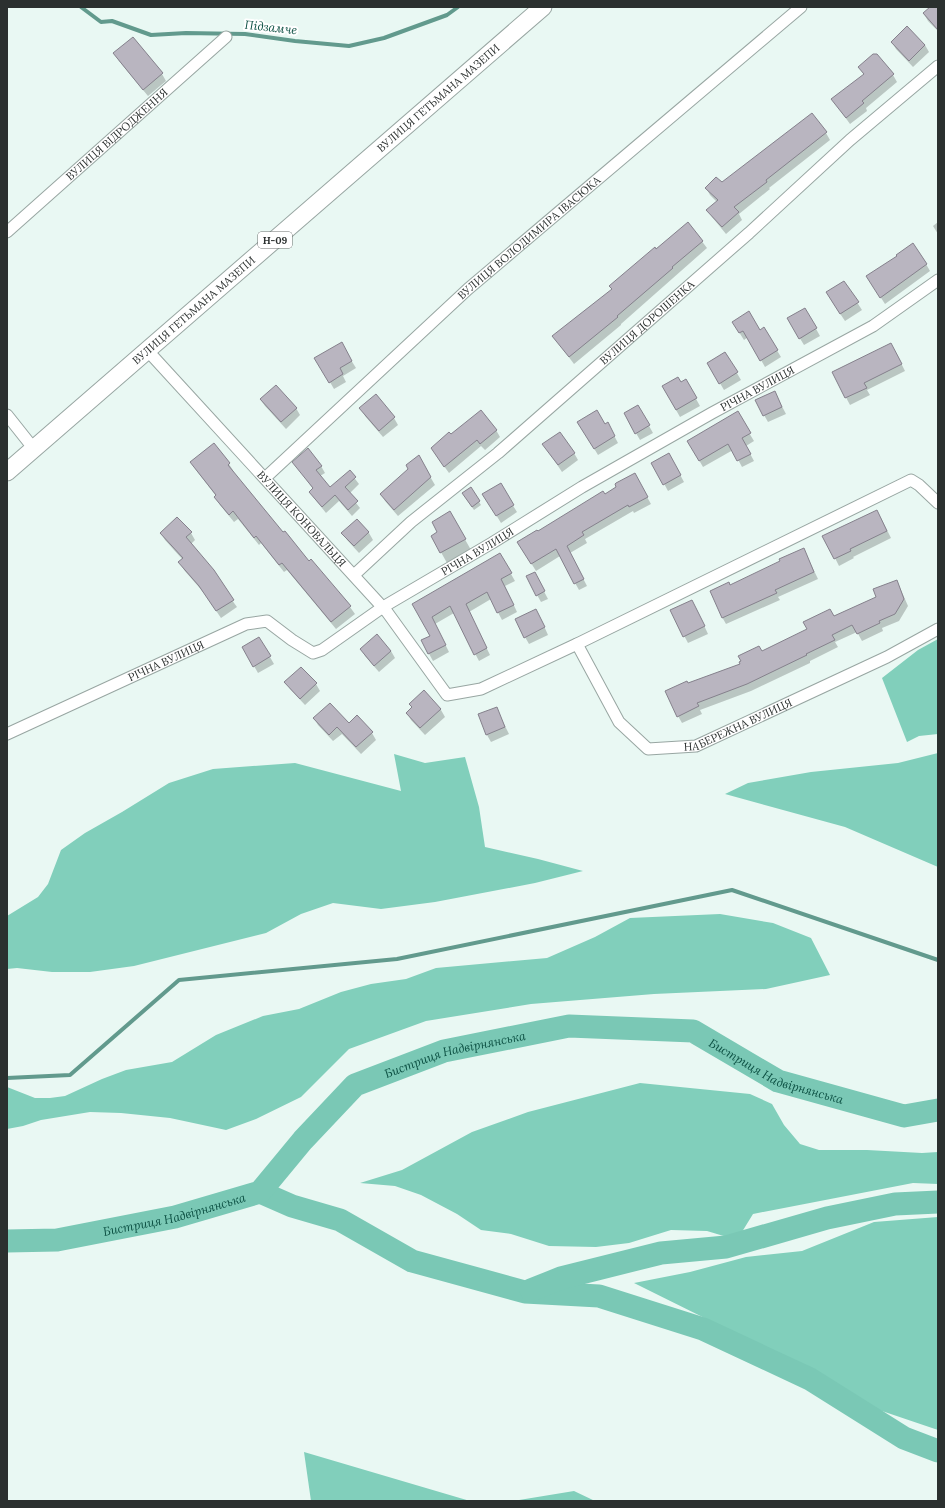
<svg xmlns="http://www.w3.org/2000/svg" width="945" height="1508" font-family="Lora,serif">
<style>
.forest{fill:#81cfbb}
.shadow{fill:#0003}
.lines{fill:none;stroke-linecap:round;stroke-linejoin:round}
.stream{stroke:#629a8d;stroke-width:4}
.river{stroke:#7ac8b5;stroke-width:23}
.building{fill:#b9b5c0;stroke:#85818c}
.minor-casing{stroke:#98a6a2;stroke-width:13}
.primary-casing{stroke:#98a6a2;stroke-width:19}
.minor{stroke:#fff;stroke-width:11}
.primary{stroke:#fff;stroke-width:17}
.labels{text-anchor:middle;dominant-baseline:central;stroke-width:4;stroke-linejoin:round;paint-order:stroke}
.shield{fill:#fff;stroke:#6b6e6d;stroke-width:1}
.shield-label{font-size:10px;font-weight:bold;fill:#2b302f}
.street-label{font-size:11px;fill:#2b302f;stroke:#fff}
.water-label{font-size:12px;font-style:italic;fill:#0c5043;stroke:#fff}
</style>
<rect width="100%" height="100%" fill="#e9f8f3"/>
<path class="forest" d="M938,639V734L919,736L907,742L882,678L918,650Z
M938,753V867L845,827L725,794L748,783L811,772L898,763Z
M394,754L425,763L465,757L479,807L485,847L538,859L583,871L535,883L435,902L381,909L333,903L301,914L266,933L134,966L90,972H52L17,968L7,969V916L38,897L48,884L61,850L85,833L122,812L169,783L213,769L295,763L401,791Z
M720,914L773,923L811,938L830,975L766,989L654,994L531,1004L426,1021L349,1049L301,1097L256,1119L226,1130L170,1118L121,1113L90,1112L41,1120L23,1126L7,1129V1087L35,1098H50L65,1096L102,1079L126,1070L172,1062L216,1035L263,1016L299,1009L341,992L371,984L406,979L436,968L547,958L595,937L630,918Z
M640,1083L750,1094L772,1104L784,1125L800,1144L819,1150H867L922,1153L938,1152V1184L913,1183L753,1214L737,1240L707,1231L671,1230L629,1243L596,1247L549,1246L511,1234L481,1230L457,1214L421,1195L395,1186L360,1183L402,1170L472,1132L528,1112Z
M938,1217V1430L876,1409L832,1387L777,1354L634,1283L690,1272L746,1257L802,1251L874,1222Z
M304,1452L470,1501H311Z
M574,1491L595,1501H513Z"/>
<path class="shadow" d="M932,7H938V31L928,21L924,14Z
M907,27L925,45L929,52L913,67L896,49L892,42Z
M133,39L162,74L166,81L148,96L119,61L115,54Z
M875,54L893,75L897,82L866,108L867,111L850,124L832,99L864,75L859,67Z
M826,133L830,140L769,188L770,189L739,214L742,220L726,234L712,217L708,210L717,202L710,195L706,188L722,184Z
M938,222V234L933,226Z
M688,223L707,248L621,324V325L574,364L553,336L612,290L611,286Z
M926,264L930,271L885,304L872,284Z
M844,282L862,310L845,321L831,300Z
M805,309L820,336L804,345L788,319Z
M737,329L760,331L764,329L781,357L765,367L748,337L744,340Z
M341,344L356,368L343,376L346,382L334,389L316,358Z
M895,351L905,371L867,390L870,395L850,405L833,373Z
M725,353L741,380L724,390L708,363Z
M686,381L700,406L680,417L663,387L681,383Z
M775,393L786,414L768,422L764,415Z
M376,396L394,418L398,425L383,437L365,416L361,409Z
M261,400L296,408L300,415L286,429L265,406Z
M638,406L653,433L640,440L625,414Z
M737,413L754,441L746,446L754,461L742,467L733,450L703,467L688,441Z
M578,422L605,425L608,424L618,443L598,455Z
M496,430L500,437L485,450L481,446L449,473L436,455L451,436Z
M214,444L229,464L234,472L232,473L309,563L350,607L355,614L336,629L287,570L284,572L261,543L259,545L238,519L234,522L220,505L215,497L216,496L196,470L191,462Z
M544,445L574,453L578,460L562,472Z
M669,454L684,482L668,491L653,463Z
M418,456L435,485L398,516L385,501L381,494L409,469Z
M294,462L321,466L325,473L320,476L330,489L349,471L359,484L349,494L360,508L352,516L339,501L326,513L314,498L310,492L313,489Z
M638,481L651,504L634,513L633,511L585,539L587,543L570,553L587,586L579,590L560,556L536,571L518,542L604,496Z
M500,485L517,512L501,523L484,495Z
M471,489L481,505L474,510L465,497Z
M450,513L471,550L447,563L432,536L439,532Z
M881,518L891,538L853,557L854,558L839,566L824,536Z
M357,520L369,533L373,540L359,553L347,540L343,533Z
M161,533H191L195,540L191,544L237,607L221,618L204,593L184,570L180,563L183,560L165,540Z
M500,555L515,581L505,586L517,612L502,620L491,599L469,612L490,655L479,661L454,613L435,624L449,652L433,661L422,641L431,636L414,605Z
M807,556L818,579L778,597L780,600L726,624L722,617L730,586L782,562Z
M527,577L538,580L548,599L541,602Z
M897,581L908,606L899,621L882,628L883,631L862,641L857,632L835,642L838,647L810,661V663L751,691L700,710L702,714L682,723L678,716L688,684L741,664L762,652L878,597Z
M696,608L708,634L688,643L671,611Z
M540,617L548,635L529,644L525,637Z
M259,638L274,664L258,673L243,647Z
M361,649L391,651L395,658L379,672L365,656Z
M301,668L316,684L320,691L305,705L290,689L286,682Z
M424,692L441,710L445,717L425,735L411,720L407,713L412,708L410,705Z
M496,708L509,734L491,742L487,735Z
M314,718L348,724L372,733L376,740L361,754L342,734L333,741L318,725Z"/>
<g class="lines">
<path class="stream" d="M81,7L101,22L112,21L151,35L186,33L245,34L295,41L349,46L384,38L447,15L458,7
M7,1078L70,1075L179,980L397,959L732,890L938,960"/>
<g class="river">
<path d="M260,1192L292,1206L340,1220L412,1261L525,1292L599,1296L703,1329L810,1379L904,1438L938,1451"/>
<path id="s1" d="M7,1241L57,1240L175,1217L260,1192L303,1140L355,1085L444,1051L569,1026L693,1031L778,1081L904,1116L938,1110"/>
<path d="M531,1290L561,1278L661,1253L726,1247L827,1218L895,1204L938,1202"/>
</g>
</g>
<path class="building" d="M930,7H938V30L923,13Z
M907,26L925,45L909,61L891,42Z
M133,37L163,73L143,90L113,53Z
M873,54H877L894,74L862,101L864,103L846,118L831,99L864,74L858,67Z
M812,113L827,132L766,180L767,182L734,207L739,212L722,227L706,210L718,200L705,188L716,177L722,182Z
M688,222L703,241L672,267L673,268L617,316L618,317L569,357L552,336L612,289L609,286L655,247L656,249Z
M913,243L927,264L880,298L866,276L897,256L896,255Z
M844,281L859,302L840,314L826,292Z
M805,308L817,328L799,339L787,318Z
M749,311L760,330L764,327L778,350L760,361L743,331L739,333L732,322Z
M342,342L352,361L340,368L343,374L329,383L314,358Z
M891,343L902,364L864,383L867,388L845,398L832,372Z
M725,352L738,372L719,384L707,363Z
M678,377L681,382L686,379L697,398L676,410L662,386Z
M276,385L297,408L281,422L260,399Z
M775,391L782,407L763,416L755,400Z
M376,394L395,417L379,431L359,408Z
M638,405L650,425L635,434L624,413Z
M481,410L497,430L480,444L477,440L444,467L431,448L449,432L451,434Z
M597,410L605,424L608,422L615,436L594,449L577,422Z
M738,411L751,433L742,438L751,454L737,461L728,444L699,461L687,441Z
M560,432L575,453L558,465L542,444Z
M214,443L230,463L228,465L283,532L285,531L309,561L311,559L351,606L331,622L282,563L279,565L256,536L254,538L233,511L229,515L214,497L216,495L190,462Z
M308,448L322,466L316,470L330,487L350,470L356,477L345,487L358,501L348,510L335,495L322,507L309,492L313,488L292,462Z
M669,453L681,475L663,485L651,463Z
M419,455L431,477L394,510L380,494L408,469L406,465Z
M635,473L648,497L629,507L628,505L582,532L584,535L567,546L584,579L574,584L556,549L531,564L517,542L537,530L538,531L603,491L605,494L616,487L615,484L616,483Z
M501,483L514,505L496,516L482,494Z
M471,487L480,501L472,507L462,493Z
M877,510L887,531L850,549L851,551L834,559L822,536Z
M450,511L466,539L440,553L431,536L437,532L432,522Z
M177,517L192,532L186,537L214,570L234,600L216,611L199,586L178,562L183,558L160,533Z
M357,519L369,532L354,546L341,533Z
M804,548L814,572L775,590L777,593L722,618L710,591L729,582L730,585L780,561L779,559Z
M500,553L512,573L501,579L514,605L497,613L487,592L466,604L487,648L474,655L450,606L432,617L446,645L428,654L421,640L430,636L412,604Z
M535,572L545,591L536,596L526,576Z
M897,580L904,599L895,614L879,621L880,623L857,634L852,625L832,635L835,640L806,654L807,655L747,684L697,703L699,706L677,717L665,691L687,681L688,683L740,664L739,662L741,661L738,656L759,646L762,651L807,629L803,622L830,609L834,616L876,597L873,589Z
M692,600L705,626L683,637L670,610Z
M536,609L545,627L524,638L515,619Z
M377,634L391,651L374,666L360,649Z
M259,637L271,656L253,667L242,647Z
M301,667L317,683L300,699L284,682Z
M424,690L441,709L420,728L406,713L412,707L409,704Z
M330,703L349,723L357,715L373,732L356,747L337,727L329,735L313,718Z
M497,707L505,727L486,735L478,714Z"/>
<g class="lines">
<defs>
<g id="minor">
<path id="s2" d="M7,232L226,37"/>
<path id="s3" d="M147,350L387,612L447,695L481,689L577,644L619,722L648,749L696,746L887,657L938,629"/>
<path d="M7,415L34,449"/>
<path id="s4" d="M265,478L468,289L801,7"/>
<path id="s5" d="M354,575L411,522L498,453L749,233L850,140L938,66"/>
<path d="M577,644L911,480L919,485L938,503"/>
<path id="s6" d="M7,734L246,624L267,621L292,640L313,653L322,650L383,607L492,543L582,487L712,413L873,326L938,280"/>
</g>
<g id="primary">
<path id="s7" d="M7,472L543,7"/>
</g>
</defs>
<use href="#minor" class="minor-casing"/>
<use href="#primary" class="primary-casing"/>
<use href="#minor" class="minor"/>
<use href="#primary" class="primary"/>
</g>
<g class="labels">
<rect class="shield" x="258" y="232" width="34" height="16" rx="3"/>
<g class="shield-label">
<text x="275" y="240">Н-09</text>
</g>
<g class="street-label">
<text stroke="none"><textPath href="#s7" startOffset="571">ВУЛИЦЯ ГЕТЬМАНА МАЗЕПИ</textPath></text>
<text stroke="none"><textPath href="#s2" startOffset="147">ВУЛИЦЯ ВІДРОДЖЕННЯ</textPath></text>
<text stroke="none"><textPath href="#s4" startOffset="357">ВУЛИЦЯ ВОЛОДИМИРА ІВАСЮКА</textPath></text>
<text stroke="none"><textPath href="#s7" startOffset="247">ВУЛИЦЯ ГЕТЬМАНА МАЗЕПИ</textPath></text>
<text stroke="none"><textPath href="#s5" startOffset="387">ВУЛИЦЯ ДОРОШЕНКА</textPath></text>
<text stroke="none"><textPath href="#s6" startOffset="858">РІЧНА ВУЛИЦЯ</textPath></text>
<text stroke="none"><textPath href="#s3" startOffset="229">ВУЛИЦЯ КОНОВАЛЬЦЯ</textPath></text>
<text stroke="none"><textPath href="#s6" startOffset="534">РІЧНА ВУЛИЦЯ</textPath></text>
<text stroke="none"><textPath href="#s6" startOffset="175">РІЧНА ВУЛИЦЯ</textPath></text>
<text stroke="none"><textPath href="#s3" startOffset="821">НАБЕРЕЖНА ВУЛИЦЯ</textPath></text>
</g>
<g class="water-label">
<text transform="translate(271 27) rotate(6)">Підзамче</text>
<text stroke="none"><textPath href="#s1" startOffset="507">Бистриця Надвірнянська</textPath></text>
<text stroke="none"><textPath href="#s1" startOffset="842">Бистриця Надвірнянська</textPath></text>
<text stroke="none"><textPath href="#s1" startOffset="170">Бистриця Надвірнянська</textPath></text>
</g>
</g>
<rect width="945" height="1508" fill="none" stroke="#2b302f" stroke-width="16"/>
</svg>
